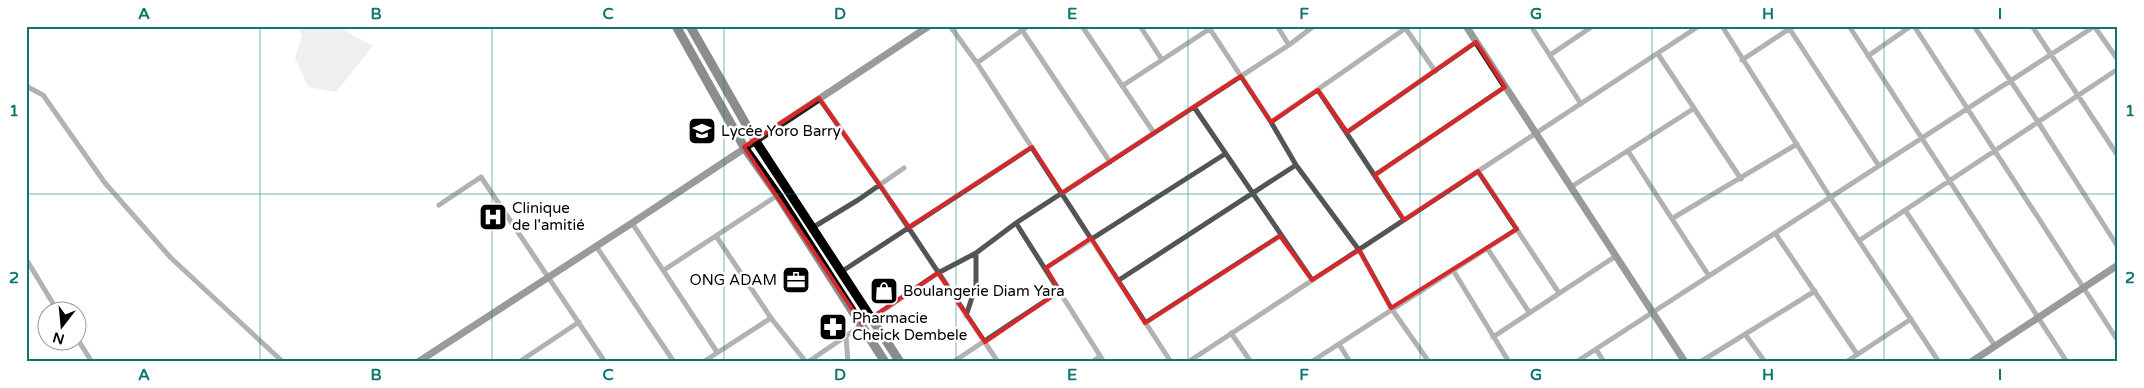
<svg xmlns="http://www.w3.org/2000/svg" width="2144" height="388" font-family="'Varela Round',sans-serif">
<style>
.green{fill:#dbdbdb}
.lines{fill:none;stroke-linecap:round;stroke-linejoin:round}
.street{stroke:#545454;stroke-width:5}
.secondary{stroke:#212121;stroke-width:7}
.highway{stroke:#000;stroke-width:9}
.marked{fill:none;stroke:#d62828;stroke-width:4;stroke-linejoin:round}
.grid{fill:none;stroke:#0f766e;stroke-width:1;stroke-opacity:0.55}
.labels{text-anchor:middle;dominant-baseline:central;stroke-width:5;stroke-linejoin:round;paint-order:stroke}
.poi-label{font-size:15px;fill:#000;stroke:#fff;text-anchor:start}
.neatline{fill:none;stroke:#0f766e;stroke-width:2}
.grid-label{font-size:16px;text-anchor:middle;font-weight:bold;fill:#0f766e}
</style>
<rect width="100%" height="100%" fill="#fff"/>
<path class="green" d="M297,26H336L373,46L336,92L308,87L295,58L302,36Z"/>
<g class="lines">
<path class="street" d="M950,26L977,63L1171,362
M1082,26L1154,133
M1140,26L1162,60
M1208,26L1271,122L1296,165L1359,250L1391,308L1429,362
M1277,26L1289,45
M1404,26L1435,71
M1531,26L1581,104
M1722,26L1830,197L1939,362
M1849,26L2067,362
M1914,26L2118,341
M1974,26L2038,122L2118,247
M2032,26L2118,156
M2094,26L2118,60
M1789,28L1879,166
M1022,30L1110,162
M1658,54L1741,179
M1550,55L1593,26
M1868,56L1911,26
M1742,60L1792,27
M977,63L1028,26
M26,86L43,95L105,183L171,258L283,362
M1122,86L1214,26
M1318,90L1404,220
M819,98L880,185L998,362
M1194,107L1312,280
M1271,122L1406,28
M1347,132L1476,42
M1628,151L1709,276
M1478,171L1559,293
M1375,175L1505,87
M1571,187L1693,109
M439,205L481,177L605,362
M1905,210L1995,346
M1673,218L1797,144
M632,223L717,352
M1016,223L1104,362
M812,228L858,200L904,168
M1775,233L1857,354
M716,236L771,318L806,362
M1860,240L2118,69
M596,246L674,362
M1487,248L1529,312
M26,259L57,310
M1046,268L1225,154
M664,270L778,195
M1453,270L1509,362
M841,272L1032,147
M1119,280L1296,165
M966,316L976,285V253
M1145,323L1280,236
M1231,333L1251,362
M1745,334L1765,362
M846,337L848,362
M1493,337L1616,256
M78,340L92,362
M1339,344L1350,362
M1596,349L1604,362
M519,362L579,322
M703,362L771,318
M808,362L938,273L976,253L1016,223L1289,45L1314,26
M953,362L1060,291
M1092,362L1100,356
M1188,362L1699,26
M1311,362L1517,229
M1576,362L2095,26
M1700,362L1815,291
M1846,362L1911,319"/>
<path class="secondary" d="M1466,26L1685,362
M418,362L632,223L929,26
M1971,362L2118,265"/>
<path class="highway" d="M676,26L744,147L778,195L885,362
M690,26L755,140L900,362"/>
</g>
<path d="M0 0H2144V388H0ZM1476,42L1505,87L1375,175L1404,220L1478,171L1517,229L1391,308L1359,250L1312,280L1280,236L1145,323L1091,238L1046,268L1060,291L985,342L938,273L862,324L744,147L819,98L909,227L1032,147L1062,193L1241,76L1271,122L1318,90L1347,132Z" fill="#fff" fill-opacity=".55" fill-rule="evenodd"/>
<path class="marked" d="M1476,42L1505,87L1375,175L1404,220L1478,171L1517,229L1391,308L1359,250L1312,280L1280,236L1145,323L1091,238L1046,268L1060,291L985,342L938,273L862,324L744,147L819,98L909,227L1032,147L1062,193L1241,76L1271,122L1318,90L1347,132Z"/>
<path class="grid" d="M260,26V362M492,26V362M724,26V362M956,26V362M1188,26V362M1420,26V362M1652,26V362M1884,26V362M26,194H2118"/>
<defs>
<symbol id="school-square" viewBox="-11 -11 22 22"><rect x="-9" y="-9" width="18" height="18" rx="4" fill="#000" stroke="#fff"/><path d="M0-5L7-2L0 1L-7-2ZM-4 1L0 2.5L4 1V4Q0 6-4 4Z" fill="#fff"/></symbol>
<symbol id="hospital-square" viewBox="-11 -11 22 22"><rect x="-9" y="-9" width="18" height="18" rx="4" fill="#000" stroke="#fff"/><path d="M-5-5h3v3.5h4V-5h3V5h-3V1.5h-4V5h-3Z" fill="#fff"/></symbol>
<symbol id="office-square" viewBox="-11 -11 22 22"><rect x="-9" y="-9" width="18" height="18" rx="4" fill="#000" stroke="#fff"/><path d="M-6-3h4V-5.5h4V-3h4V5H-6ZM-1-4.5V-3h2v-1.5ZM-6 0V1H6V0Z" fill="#fff"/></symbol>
<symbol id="shop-square" viewBox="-11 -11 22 22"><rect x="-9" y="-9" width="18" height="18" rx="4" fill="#000" stroke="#fff"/><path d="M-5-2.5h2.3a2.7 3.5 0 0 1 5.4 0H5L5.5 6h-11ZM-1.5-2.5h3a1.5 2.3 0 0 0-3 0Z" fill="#fff"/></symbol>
<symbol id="pharmacy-square" viewBox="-11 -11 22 22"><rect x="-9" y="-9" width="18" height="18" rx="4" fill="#000" stroke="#fff"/><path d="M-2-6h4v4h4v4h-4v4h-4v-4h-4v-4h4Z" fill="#fff"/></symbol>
</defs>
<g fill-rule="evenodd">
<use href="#school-square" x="686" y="115" width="32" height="32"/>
<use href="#hospital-square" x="477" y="201" width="32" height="32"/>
<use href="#office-square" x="780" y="264" width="32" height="32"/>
<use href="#shop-square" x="868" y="275" width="32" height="32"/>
<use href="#pharmacy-square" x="817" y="311" width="32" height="32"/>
</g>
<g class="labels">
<g class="poi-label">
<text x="721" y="131">Lycée Yoro Barry</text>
<text x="512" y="208">Clinique<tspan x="512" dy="17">de l'amitié</tspan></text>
<text x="777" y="280" text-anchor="end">ONG ADAM</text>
<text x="903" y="291">Boulangerie Diam Yara</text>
<text x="852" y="318">Pharmacie<tspan x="852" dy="17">Cheick Dembele</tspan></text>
</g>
</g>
<rect width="2144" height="388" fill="none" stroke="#ffffff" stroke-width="55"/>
<g transform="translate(62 326) rotate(196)"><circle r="24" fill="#ffffff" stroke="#999999"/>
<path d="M0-4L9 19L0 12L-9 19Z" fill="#000000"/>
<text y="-8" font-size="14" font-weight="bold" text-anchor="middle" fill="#000000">N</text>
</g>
<rect x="28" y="28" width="2088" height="332" class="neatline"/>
<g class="grid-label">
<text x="144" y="19">A</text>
<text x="376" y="19">B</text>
<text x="608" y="19">C</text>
<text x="840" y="19">D</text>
<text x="1072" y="19">E</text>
<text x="1304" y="19">F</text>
<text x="1536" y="19">G</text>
<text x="1768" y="19">H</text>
<text x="2000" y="19">I</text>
<text x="14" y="116">1</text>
<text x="2130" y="116">1</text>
<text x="14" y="283">2</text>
<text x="2130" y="283">2</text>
<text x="144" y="380">A</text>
<text x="376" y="380">B</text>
<text x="608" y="380">C</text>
<text x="840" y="380">D</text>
<text x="1072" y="380">E</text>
<text x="1304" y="380">F</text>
<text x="1536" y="380">G</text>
<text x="1768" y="380">H</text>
<text x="2000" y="380">I</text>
</g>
</svg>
